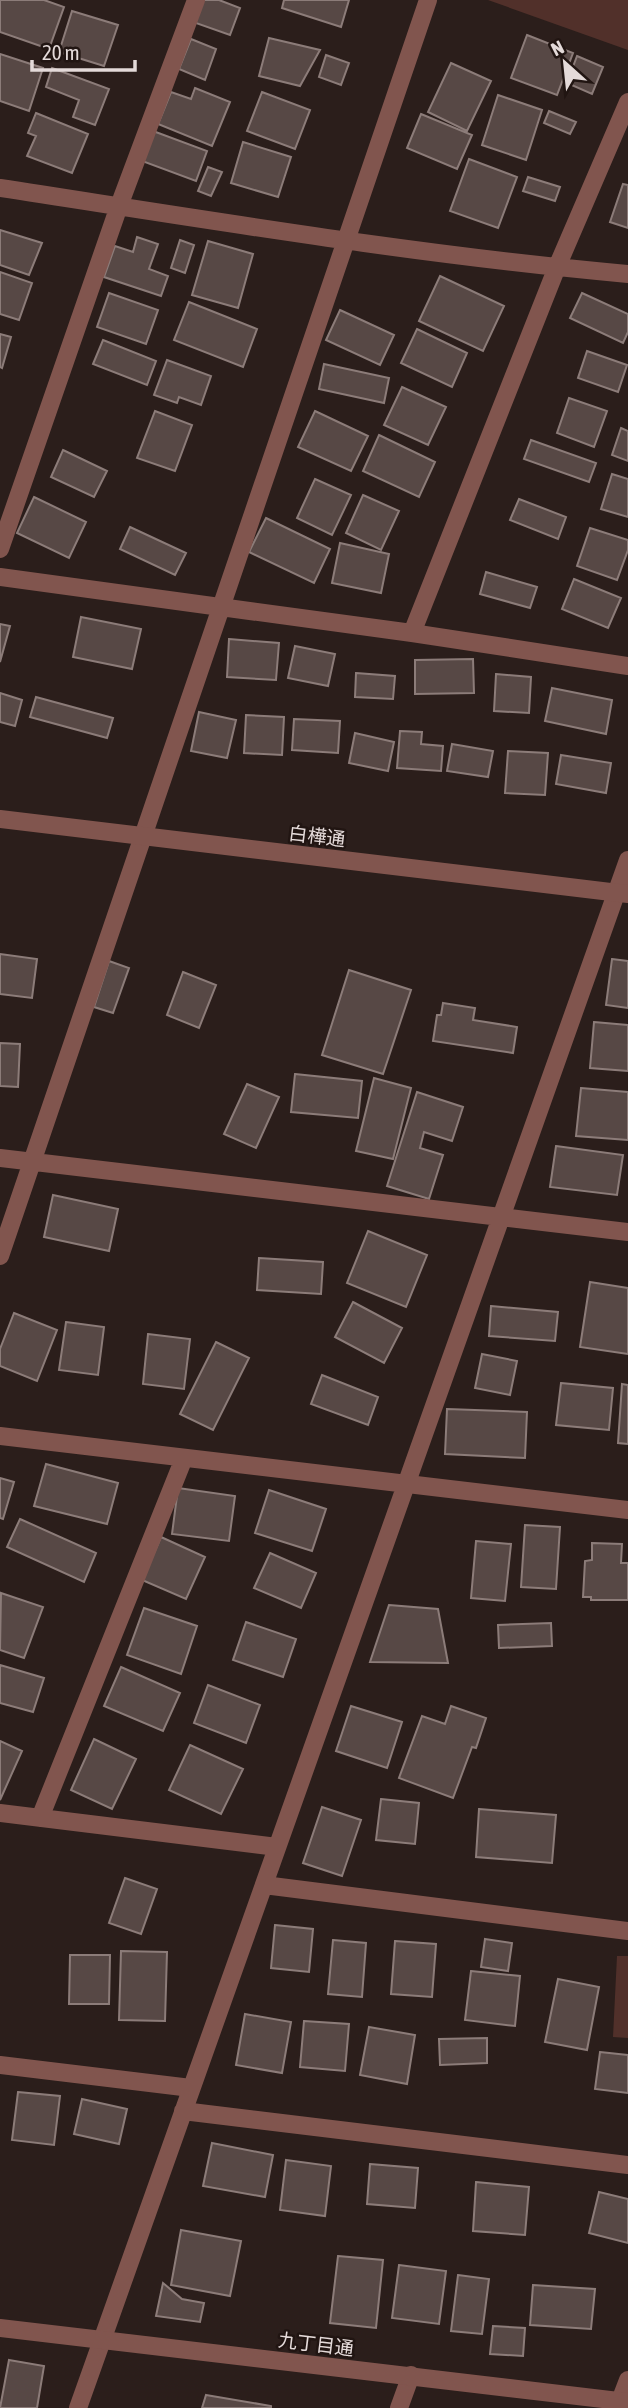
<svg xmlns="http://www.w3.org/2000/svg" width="628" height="2408" font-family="'Asap Condensed','Noto Sans JP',sans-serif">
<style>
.green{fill:#51302a}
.building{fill:#574845;stroke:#8c7c79;stroke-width:2}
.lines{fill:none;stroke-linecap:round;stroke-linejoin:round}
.minor{stroke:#81554e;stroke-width:18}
.tertiary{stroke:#81554e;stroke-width:18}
.labels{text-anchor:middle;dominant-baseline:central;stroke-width:5;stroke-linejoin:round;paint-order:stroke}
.street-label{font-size:19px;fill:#e4dad9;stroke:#211512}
</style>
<rect width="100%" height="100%" fill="#2b1e1b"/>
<path class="green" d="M488,0H628V50Z
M617,1956H628V2038L613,2037Z"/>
<path class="building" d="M0,0H44L64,7L49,49L0,32Z
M201,0H219L240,8L230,35L193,22Z
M284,0H349L341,27L282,8Z
M72,11L118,25L104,66L59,52Z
M527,35L573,53L557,95L511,78Z
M269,38L320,50L300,86L259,76Z
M191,39L216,49L205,80L179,69Z
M0,54L43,68L29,111L0,101Z
M326,55L349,63L341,85L319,77Z
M577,56L603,67L592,94L567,83Z
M451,63L491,81L467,131L428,112Z
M52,68L109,89L95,125L73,117L79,100L46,87Z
M195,88L230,102L212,146L158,124L171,92L191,99Z
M262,92L310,110L295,149L247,131Z
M498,95L542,110L526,160L482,145Z
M549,111L576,122L570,134L544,123Z
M36,113L88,134L72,173L27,156L36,136L28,133Z
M421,114L472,135L457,169L407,148Z
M153,131L207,151L196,181L142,161Z
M243,142L291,157L278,197L231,183Z
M469,159L517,177L498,228L450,211Z
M208,167L222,172L211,196L198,191Z
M528,177L560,187L555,201L523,191Z
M623,184L628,185V228L610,222Z
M0,230L42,243L29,275L0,265Z
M137,237L158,244L149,269L168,276L161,296L104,277L115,246L133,252Z
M180,240L194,245L185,273L171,268Z
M208,241L253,254L238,308L192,295Z
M0,272L32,283L19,320L0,314Z
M440,276L504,306L483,351L419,321Z
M109,293L158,310L146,344L97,327Z
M582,293L628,314V332L623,343L570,318Z
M189,302L257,329L243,367L174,340Z
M340,310L394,335L380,365L326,340Z
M417,329L467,353L452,387L401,363Z
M0,334L11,337L2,368L0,367Z
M103,340L156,361L147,385L93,364Z
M587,351L627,365L618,392L578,378Z
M167,360L211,376L201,405L179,397L177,403L154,395Z
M324,364L389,378L384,403L319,389Z
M402,387L446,407L428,445L384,425Z
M569,398L607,411L594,447L557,433Z
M155,411L192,425L175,471L137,458Z
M315,411L368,436L351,471L298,447Z
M621,428L628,431V461L612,455Z
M379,435L435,462L419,497L363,471Z
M531,440L596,463L589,482L524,459Z
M63,450L107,471L94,497L51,477Z
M612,474L628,479V517L601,509Z
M315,479L351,495L332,535L297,518Z
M363,495L399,511L381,550L346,533Z
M34,497L86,522L69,558L17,533Z
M519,499L566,517L558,539L510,520Z
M266,518L330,549L314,583L249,552Z
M130,527L186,553L175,575L120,549Z
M590,528L628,540V550L617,580L577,566Z
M340,543L389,554L381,593L332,583Z
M486,572L537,587L530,608L480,594Z
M574,579L621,598L608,628L562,609Z
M81,617L141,629L132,669L73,657Z
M0,624L10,626L0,662Z
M229,639L279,643L276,680L227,677Z
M295,646L335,654L328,686L288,678Z
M473,659L474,693L415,694V660Z
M356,673L395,676L393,699L355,697Z
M496,674L531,677L529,713L494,711Z
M552,688L612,700L606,734L545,721Z
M0,693L22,700L15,726L0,722Z
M36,697L113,718L107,738L30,717Z
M199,712L236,720L227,758L191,751Z
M246,715L284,717L282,755L244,753Z
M294,719L340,721L338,753L292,750Z
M400,731L422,732L421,744L443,746L441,771L397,768Z
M355,733L394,742L388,771L349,763Z
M452,744L493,751L488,777L447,771Z
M508,751L548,753L545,795L505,793Z
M561,755L611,763L606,793L556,784Z
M0,954L37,959L32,998L0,994Z
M612,959L628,961V1008L606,1005Z
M109,961L129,968L113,1013L94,1007Z
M349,970L411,990L383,1074L322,1055Z
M183,972L216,985L199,1028L167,1015Z
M443,1003L475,1008L473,1020L517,1027L513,1053L433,1041L437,1015H441Z
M594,1022L628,1025V1071L590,1068Z
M0,1043L20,1044L18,1087L0,1086Z
M295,1074L362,1081L358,1118L291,1112Z
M374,1078L411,1088L393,1159L356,1151Z
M247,1084L279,1097L256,1148L224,1134Z
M581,1088L628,1092V1140L576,1136Z
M417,1092L463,1107L452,1141L424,1132L420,1148L443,1155L429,1199L387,1186Z
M556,1146L623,1155L617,1195L550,1187Z
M53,1195L118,1209L109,1251L44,1237Z
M368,1231L427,1255L406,1307L347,1283Z
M259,1258L323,1262L321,1294L257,1290Z
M590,1282L628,1288V1354L580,1347Z
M353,1302L402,1328L384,1363L335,1337Z
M491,1306L558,1312L555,1341L489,1336Z
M14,1313L57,1330L37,1381L0,1366V1349Z
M66,1322L104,1327L98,1375L59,1370Z
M148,1334L190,1339L184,1389L143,1384Z
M216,1342L249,1358L213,1430L180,1414Z
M482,1354L517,1361L510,1395L475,1388Z
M322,1375L378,1397L368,1425L311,1404Z
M561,1383L613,1388L609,1430L556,1425Z
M622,1384L628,1385V1444L618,1443Z
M447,1409L527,1412L525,1458L445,1454Z
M46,1464L118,1483L107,1524L34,1506Z
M0,1478L14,1482L3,1519L0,1518Z
M178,1488L235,1496L229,1541L172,1534Z
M269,1490L326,1509L312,1551L255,1533Z
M20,1519L96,1553L84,1582L7,1547Z
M525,1525L560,1527L556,1589L521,1587Z
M161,1537L205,1557L186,1599L142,1580Z
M476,1541L511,1544L505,1601L471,1598Z
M592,1543L622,1544L621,1563H628V1600H591V1597H583L585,1561L592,1560Z
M270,1553L316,1573L301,1608L254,1588Z
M1,1593L43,1607L24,1658L0,1650Z
M389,1605L438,1609L448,1663L370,1662Z
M144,1608L197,1626L181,1674L127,1655Z
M246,1622L296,1639L283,1677L233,1660Z
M551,1623L552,1646L499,1648L498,1625Z
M0,1665L44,1678L33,1712L0,1703Z
M121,1667L180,1693L163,1731L104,1706Z
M208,1685L260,1705L246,1743L194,1723Z
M351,1706L402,1722L387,1768L336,1751Z
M451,1706L486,1718L476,1748L472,1747L453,1798L399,1778L422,1716L445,1724Z
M94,1739L136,1759L112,1809L71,1790Z
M0,1741L22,1751L0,1800Z
M190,1745L243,1769L221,1814L169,1790Z
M381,1799L419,1803L415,1844L376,1840Z
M322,1807L361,1820L342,1876L303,1863Z
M479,1809L556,1815L552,1863L476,1857Z
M125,1878L157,1889L141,1934L109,1923Z
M275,1925L313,1929L309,1972L271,1968Z
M485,1939L512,1943L508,1971L481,1967Z
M333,1940L366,1943L362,1997L328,1994Z
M395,1941L436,1944L432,1997L391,1994Z
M121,1951L167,1952L165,2021L119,2020Z
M70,1955H110L109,2004H69Z
M471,1971L520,1976L515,2026L465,2020Z
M558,1979L599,1987L587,2050L545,2042Z
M245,2014L291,2022L282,2073L236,2065Z
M304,2021L349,2024L345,2071L300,2067Z
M369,2027L415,2035L407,2084L360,2075Z
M487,2038V2063L440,2065L439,2039Z
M600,2052L628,2055V2093L595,2089Z
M18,2092L60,2096L54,2145L12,2140Z
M82,2099L127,2109L119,2144L74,2134Z
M212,2143L273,2155L265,2197L203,2186Z
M286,2160L331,2166L325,2216L280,2210Z
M370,2164L418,2168L415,2208L367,2204Z
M476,2182L529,2187L525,2235L473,2231Z
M599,2192L628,2199V2243L589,2233Z
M181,2230L241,2241L230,2296L171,2285Z
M338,2256L383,2260L376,2328L330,2323Z
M399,2265L446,2271L439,2324L392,2318Z
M458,2275L489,2279L482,2334L451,2331Z
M163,2283L182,2299L204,2303L200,2322L156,2316Z
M533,2285L595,2289L591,2329L530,2325Z
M493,2326L525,2328L523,2356L490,2354Z
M9,2360L44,2366L37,2408H0Z
M206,2395L271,2406V2408H202Z"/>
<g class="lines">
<path class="minor" d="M0,188C209,220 418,255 628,274
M0,549L119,206L196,0
M0,577L412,633L628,666
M412,633L557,267L628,102
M0,1158L628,1232
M0,1256L428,0
M0,1436L628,1510
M0,1813L277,1847
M40,1818L184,1458
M264,1885L628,1931
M0,2065L191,2088
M183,2111L628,2165
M620,2401L628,2380
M78,2408L628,860
M399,2408L411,2375"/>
<path class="tertiary" d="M0,819L628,894
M0,2328L628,2402"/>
</g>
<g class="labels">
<g class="street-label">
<text transform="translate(317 836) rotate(7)">白樺通</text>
<text transform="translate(316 2344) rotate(7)">九丁目通</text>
</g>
</g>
<g transform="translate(565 63) rotate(333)" stroke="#211512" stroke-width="5" paint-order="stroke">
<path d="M0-5L12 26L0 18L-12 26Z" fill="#e4dad9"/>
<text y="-10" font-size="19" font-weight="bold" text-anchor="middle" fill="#e4dad9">N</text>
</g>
<path d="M32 60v10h103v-10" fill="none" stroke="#e4dad9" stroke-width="3.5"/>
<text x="42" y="60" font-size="21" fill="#e4dad9" stroke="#211512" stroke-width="5" paint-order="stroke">20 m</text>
</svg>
